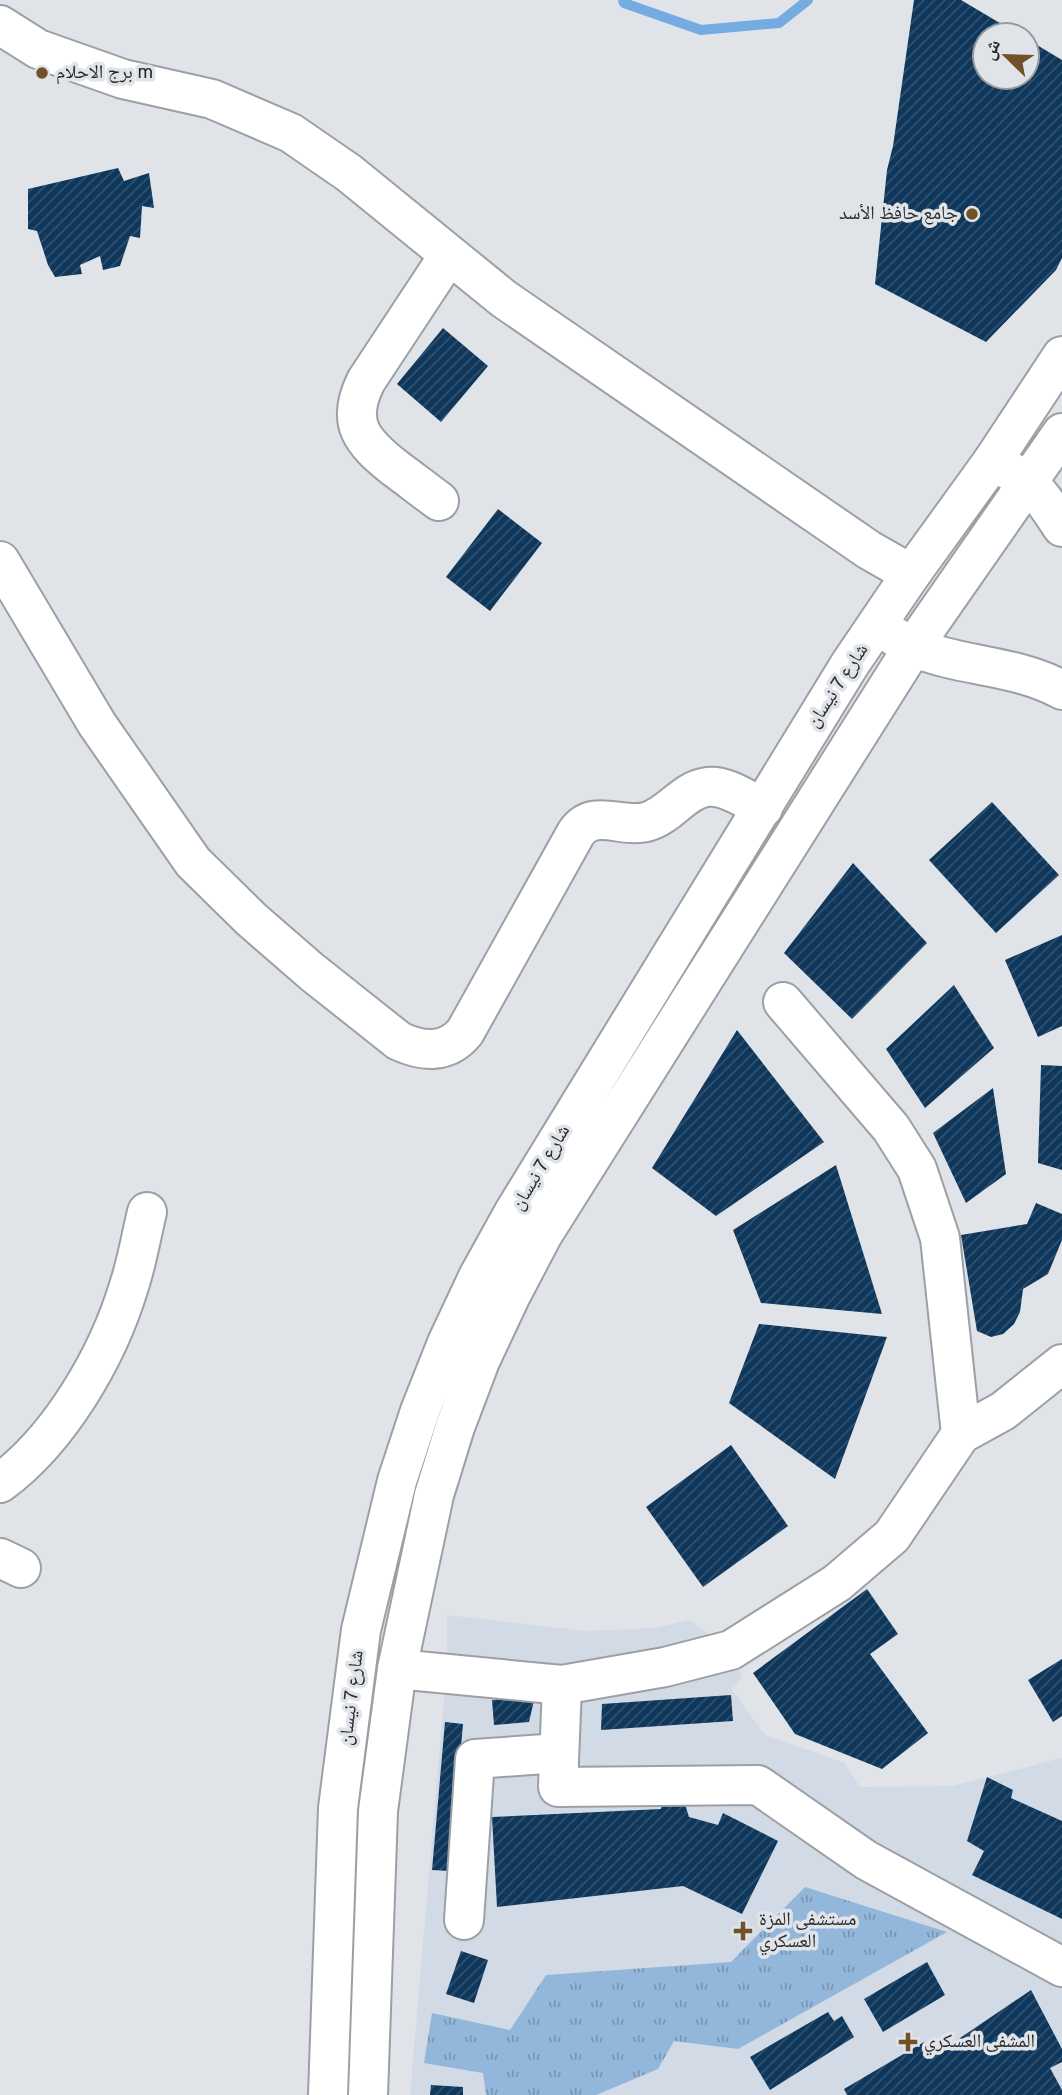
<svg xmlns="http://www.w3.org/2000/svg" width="1062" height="2095" font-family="Overpass,'Noto Naskh Arabic',sans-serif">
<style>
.built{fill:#d1dae5}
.grass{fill:url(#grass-tufts)}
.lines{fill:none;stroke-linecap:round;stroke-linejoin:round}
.stream{stroke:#74abe0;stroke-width:10}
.building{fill:url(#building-hatch)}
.minor-casing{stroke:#9ca0a5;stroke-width:42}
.major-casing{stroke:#9ca0a5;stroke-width:42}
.minor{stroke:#fff;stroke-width:38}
.major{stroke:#fff;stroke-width:38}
.poi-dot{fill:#725028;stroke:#e0e4e9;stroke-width:2.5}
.labels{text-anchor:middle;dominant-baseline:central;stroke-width:7;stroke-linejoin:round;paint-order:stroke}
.poi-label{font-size:19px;fill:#27282a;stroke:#e0e4e9;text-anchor:start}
.street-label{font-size:19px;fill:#27282a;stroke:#e0e4e9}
</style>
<defs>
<pattern id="grass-tufts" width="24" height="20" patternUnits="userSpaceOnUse" patternTransform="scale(1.75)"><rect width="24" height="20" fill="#93b7db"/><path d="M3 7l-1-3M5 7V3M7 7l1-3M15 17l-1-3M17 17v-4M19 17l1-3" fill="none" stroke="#7895b2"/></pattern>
<pattern id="building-hatch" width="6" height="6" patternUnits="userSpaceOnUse" patternTransform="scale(1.75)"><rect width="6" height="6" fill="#0e375b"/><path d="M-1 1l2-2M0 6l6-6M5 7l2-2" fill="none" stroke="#31526f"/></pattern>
</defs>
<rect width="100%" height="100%" fill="#e0e4e9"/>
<path class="built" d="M447,1615L585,1631L656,1628L689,1620L731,1650L742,1677L732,1690L765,1735L845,1763L860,1787L953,1786L1062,1758V2095H410L447,1664Z"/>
<path class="grass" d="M805,1887L947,1932L738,2049L674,2041L658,2069L596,2095H486L483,2073L424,2063L432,2013L510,2030L546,1975L731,1962Z"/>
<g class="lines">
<path class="stream" d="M623,0L624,3L701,30L779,23L808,0"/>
</g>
<path class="building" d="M914,0H961L1020,35H985V77H1027V39L1062,60V258L1056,270L986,342L875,284L887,170L893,146Z
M118,168L124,181L149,173L154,208L142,206L140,238L130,236L120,266L103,270L100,256L80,265L82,274L55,277L48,265L37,231L28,229V189Z
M443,328L488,366L441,422L397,384Z
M498,509L542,543L490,611L446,577Z
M992,802L1059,875L996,933L929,860Z
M853,863L927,943L852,1019L784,953Z
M1062,935V1026L1038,1037L1005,960Z
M954,985L994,1048L925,1108L886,1049Z
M737,1030L824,1142L716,1216L652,1168Z
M1041,1065L1062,1066V1170L1038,1163Z
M993,1088L1006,1174L966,1203L933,1133Z
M836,1165L882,1314L761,1303L733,1230Z
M1036,1203L1062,1214V1240L1048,1274L1023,1289L1020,1312L1014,1324L1003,1334L991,1337L977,1331L961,1235L1027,1224Z
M759,1324L887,1337L835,1479L729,1403Z
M731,1445L788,1526L703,1587L646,1507Z
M867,1589L898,1634L870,1654L928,1733L882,1769L795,1734L753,1673Z
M1062,1659V1716L1053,1722L1028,1680Z
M731,1695L733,1721L601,1730L602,1704Z
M535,1696L529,1722L494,1725L492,1700Z
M445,1722L463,1724L450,1871L432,1870Z
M987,1777L1013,1790L1011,1798L1062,1821V1919L972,1875L984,1851L967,1841Z
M682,1795L689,1817L718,1825L723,1813L778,1841L742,1914L683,1886L497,1907L492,1817L661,1809L664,1797Z
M461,1951L488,1960L474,2003L446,1994Z
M927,1962L945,1995L883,2032L864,1999Z
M1031,1990L1062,2049V2062L1050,2068L1062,2090V2095H847L844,2089L924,2042L932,2057Z
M828,2012L834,2021L842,2016L854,2037L770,2090L750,2057Z
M431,2085L463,2087V2095H430Z"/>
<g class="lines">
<defs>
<path id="minor" d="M0,25L38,49L123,79L212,99L291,133L349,173L504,299L869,550L911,574
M992,462C1030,478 1040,493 1062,527
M439,501C424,490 410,479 395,468C362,442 345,423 366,381L449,255
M0,561L97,724L193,862L251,919L312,972L399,1041C423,1052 447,1054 465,1032L576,833C593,808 621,828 646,822C670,816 683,790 707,787C725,784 747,800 763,808
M878,625C890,633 902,643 915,648C963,667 1017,665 1062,690
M783,1002L891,1128L917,1169L940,1238L961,1434
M0,1483C60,1439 108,1356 129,1286C137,1262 141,1237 147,1212
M0,1558L21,1568
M397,1669L562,1685L665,1667L731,1650L837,1583L892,1536L961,1434L1003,1411L1062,1364
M562,1685L558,1787L758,1785L866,1860L1062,1967
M464,1920L475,1759L559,1753"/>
<path id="major" d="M328,2095L338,1808L361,1630L397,1481L420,1411L447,1343L478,1277L514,1212L850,664L911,574L992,462L1062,356
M368,2095L378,1811L397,1669L434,1495L455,1427L480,1361L510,1297L543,1234L913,647L1062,433"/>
</defs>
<use href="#minor" class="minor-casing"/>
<use href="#major" class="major-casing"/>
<use href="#minor" class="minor"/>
<use href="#major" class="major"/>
</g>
<g class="poi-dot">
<circle cx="42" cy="73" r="7"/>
<circle cx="972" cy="214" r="7"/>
<path d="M739.5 1920.5h7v7h7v7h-7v7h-7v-7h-7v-7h7z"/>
<path d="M904.5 2031.5h7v7h7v7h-7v7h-7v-7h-7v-7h7z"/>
</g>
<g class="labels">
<g class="poi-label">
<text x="56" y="73">برج الاحلام m</text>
<text x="958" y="214" text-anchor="end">جامع حافظ الأسد</text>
<text x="759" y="1920">مستشفى المزة<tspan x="759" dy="22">العسكري</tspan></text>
<text x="924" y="2042">المشفى العسكري</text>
</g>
<g class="street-label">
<text transform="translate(838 686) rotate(-57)">شارع 7 نيسان</text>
<text transform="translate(541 1168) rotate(-59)">شارع 7 نيسان</text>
<text transform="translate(352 1698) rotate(-83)">شارع 7 نيسان</text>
</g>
</g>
<g transform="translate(1006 56) rotate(293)"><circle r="33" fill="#e0e4e9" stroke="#96999d" stroke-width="2"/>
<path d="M0-5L12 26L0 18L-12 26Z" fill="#725028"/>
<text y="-10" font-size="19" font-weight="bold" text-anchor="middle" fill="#27282a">ش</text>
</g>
</svg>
